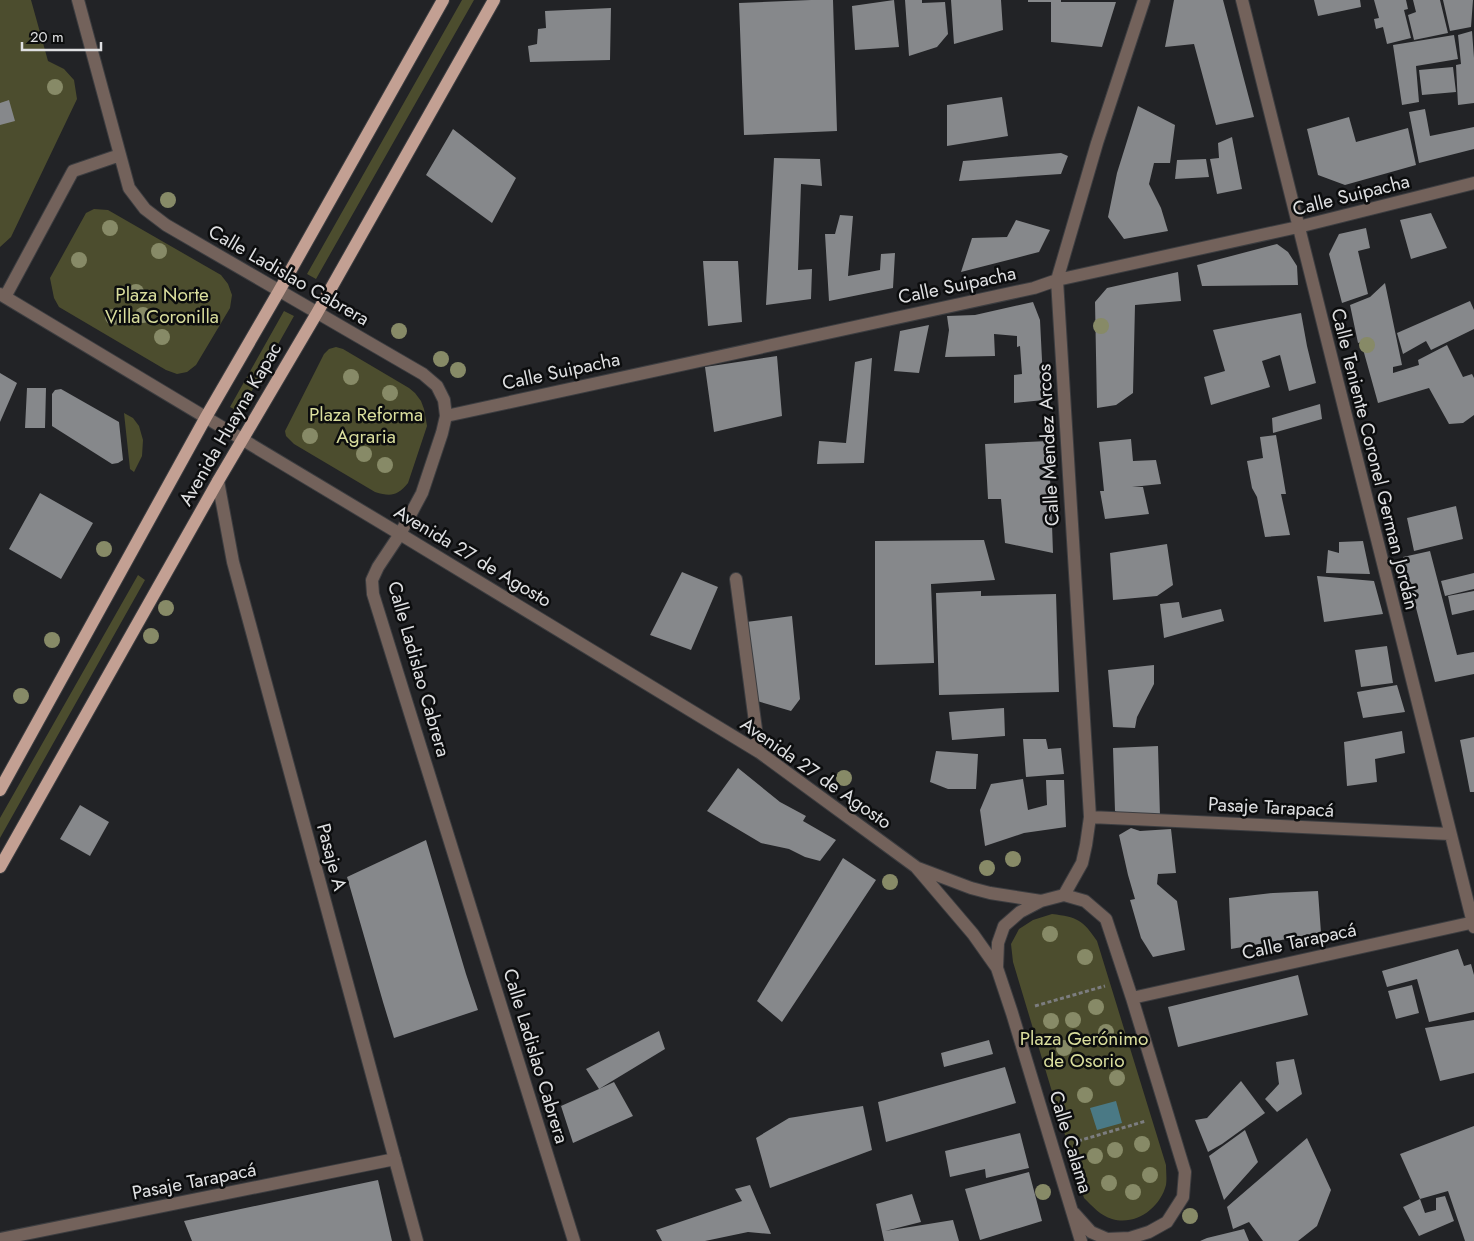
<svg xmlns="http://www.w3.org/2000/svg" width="1474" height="1241" font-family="Jost,sans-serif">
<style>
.green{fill:#4c4d2e}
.water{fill:#4a7985}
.building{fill:#86888b}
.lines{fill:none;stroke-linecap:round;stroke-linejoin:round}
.minor-casing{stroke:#3c3d40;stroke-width:14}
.major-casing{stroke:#3c3d40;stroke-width:14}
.path{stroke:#7c7d7f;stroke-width:3;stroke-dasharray:4 2.5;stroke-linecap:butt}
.minor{stroke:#73625b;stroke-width:12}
.major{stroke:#c3a093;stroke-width:12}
.tree{fill:#878a67}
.labels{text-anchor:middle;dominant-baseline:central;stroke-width:5;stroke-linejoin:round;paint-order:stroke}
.street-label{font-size:19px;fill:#dfe0e2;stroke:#0c0d0e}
.park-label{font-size:19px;fill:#dade9d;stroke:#0c0d0e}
</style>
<rect width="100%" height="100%" fill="#222326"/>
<path class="green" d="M0,0H31L48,61L64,69L74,80L77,99L11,237L0,247Z
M462,0H474L316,279L307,274Z
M94,209L108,210L221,275L228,284L232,295L230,308L196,365L187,372L177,374L166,370L59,307L54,298L50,278L86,213Z
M284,311L294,316L240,412L230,407Z
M336,347L343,349L409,388L415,393L421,401L424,409L427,426L408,483C397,496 391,497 375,492L294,444L286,436L285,431L324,354L329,349Z
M124,413L133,418L139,426L143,440L142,456L134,472L130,469Z
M138,575L145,580L0,838V818Z
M1052,914C1077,917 1083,920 1097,941L1166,1165C1166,1171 1167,1179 1166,1185C1160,1208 1136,1226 1112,1219C1101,1216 1092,1206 1084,1198L1013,962L1011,944L1019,929L1033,920Z"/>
<path class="water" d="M1116,1101L1122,1123L1097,1130L1090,1108Z"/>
<path class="building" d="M811,0H833L837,131L744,135L739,3Z
M894,0L899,47L855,50L852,6Z
M905,0H922V3L945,2L948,34L937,47L909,56Z
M951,0H1001L1003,30L954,44Z
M1028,0H1061V2H1116L1102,47L1051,42V2H1028Z
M1174,0H1223L1254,117L1216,125L1194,44L1165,47Z
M1314,0H1360L1361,7L1318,16Z
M1374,0H1406L1408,9L1404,10L1411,38L1387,44L1383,27L1376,29L1374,19L1379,18Z
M1413,0H1440L1448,33L1414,40L1408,15L1416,12Z
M1443,0H1473L1471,27L1450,31Z
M611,8L610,60L530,62L528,46L537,44L538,29L546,28L545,11Z
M1472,31L1474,58V103L1458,105L1456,65L1461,64L1458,35Z
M1454,35L1458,59L1416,66L1419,102L1402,105L1393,45Z
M1453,67L1456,92L1422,95L1419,70Z
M1002,97L1008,136L947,146V105Z
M9,100L15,121L0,125V103Z
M1138,106L1175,125L1170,163H1154L1149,184L1161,208L1168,231L1124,239L1108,217L1117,173Z
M1425,109L1430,136L1474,127V149L1419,163L1409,112Z
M1349,117L1356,142L1408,128L1416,165L1345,185L1318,175L1307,129Z
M453,129L516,178L492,223L426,175Z
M1232,137L1242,189L1217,194L1210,159L1219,158L1218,143Z
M1061,153L1068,156L1061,174L959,181L963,161Z
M774,158L820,159L822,186L801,184L798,270L812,269L811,299L766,305Z
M1206,159L1209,177L1175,179L1177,160Z
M1431,213L1447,248L1411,259L1400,220Z
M840,215L853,216L848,276L880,270L881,254L895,253L893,288L829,301L825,234H835Z
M1016,220L1050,230L1039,252L961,272L972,238L1007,237Z
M1366,228L1370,248L1358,251L1368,294L1342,303L1329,254L1339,234Z
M1277,244L1288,252L1297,266L1298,285L1202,286L1197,265Z
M703,261H738L742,322L708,326Z
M1178,272L1181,301L1135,305L1133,393L1116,405L1097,408L1095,302L1107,288Z
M1385,283L1402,365L1393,367V373L1419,365L1418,360L1447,345L1463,377L1472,374L1474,378V415L1463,423L1449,424L1429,388L1378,403L1361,342L1358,343L1350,305L1370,297Z
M1470,301L1474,310V329L1431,350L1426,341L1403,354L1397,333Z
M1033,302L1040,320L1044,400L1014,403V375L1022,374L1020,346L1017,347V336L994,334L995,356L945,357L949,330L947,316L975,315Z
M1301,313L1307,346L1316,383L1289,391L1280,355L1262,361L1270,387L1211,405L1204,377L1225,371L1213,330Z
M929,325L919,373L894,371L900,331Z
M777,356L782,416L714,432L705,367Z
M872,358L864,463L817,464L819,441L846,443L855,362Z
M0,373L17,383L0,422Z
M27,388H46L45,428H25Z
M61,389L119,422L123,460L118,463L112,464L52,426V394L55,390Z
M1320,404L1322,419L1273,433L1272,418Z
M1276,435L1286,494H1281L1290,535L1265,537L1257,497L1252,488L1247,461L1263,458L1260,437Z
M1131,439L1133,461L1156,460L1161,484L1132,487H1143L1149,514L1105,519L1100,491H1104L1099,442Z
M1048,441L1051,496L1053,553L1005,543L1001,499H988L985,444Z
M40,493L93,523L61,579L9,549Z
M1456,506L1463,539L1414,551L1407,518Z
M984,540L995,580L931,584L934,663L875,665V541Z
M1363,541L1370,574L1326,573L1328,550L1339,553V542Z
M1167,544L1173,585L1157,596L1113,600L1110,553Z
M1430,551L1457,655L1474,652V674L1435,682L1403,557Z
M682,572L718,587L691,650L650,635Z
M1474,573V589L1445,596L1441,581Z
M1317,576L1374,581L1383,614L1324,622Z
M981,591V596L1056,594L1059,692L939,695L936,593Z
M1474,591V610L1452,615L1448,596Z
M1179,602L1182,618L1221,609L1224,621L1164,638L1160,604Z
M792,616L800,699L791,711L757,701L746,622Z
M1387,646L1393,683L1361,687L1355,650Z
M1154,665V684L1137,717L1135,728L1113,727L1108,670Z
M1397,685L1405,712L1363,718L1357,692Z
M1004,708L1005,736L952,740L949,712Z
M1402,731L1405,753L1375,759L1377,782L1347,786L1344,742Z
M1474,737V792H1470L1460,740Z
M1023,739H1046L1048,749L1061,748L1064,774L1026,777Z
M1158,746L1160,816L1123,817L1115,811L1113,748Z
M936,751L978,754L976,789H948L930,782Z
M738,768L780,802L806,816L803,821L836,840L820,861L805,857L789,849L761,843L707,811Z
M1023,779L1028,810L1047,805L1046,780H1064L1066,827L1024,833L985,846L980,810L991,784Z
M80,805L109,822L90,856L60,839Z
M1131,828L1140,831L1171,829L1176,873L1158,874L1157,884L1177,901L1185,950L1153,957L1141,938L1130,900L1135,899L1128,875L1119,835Z
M426,840L466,974L478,1010L394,1038L383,1002L347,877Z
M843,858L876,880L782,1022L757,1001Z
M1318,891L1321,933L1231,949L1229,898L1273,893Z
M1458,949L1464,966L1471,964L1474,975V1012L1429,1022L1417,979L1387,987L1382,971Z
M1298,975L1308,1015L1178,1047L1168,1007Z
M1412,985L1419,1013L1396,1019L1388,991Z
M1474,1020V1073L1440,1081L1425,1028Z
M659,1031L665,1049L599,1089L614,1082L633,1116L573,1143L561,1106L599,1089L586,1069Z
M989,1040L993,1054L944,1067L941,1053Z
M1294,1059L1302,1094L1277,1112L1265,1099L1279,1084L1276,1062Z
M1005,1067L1016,1103L886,1142L878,1102Z
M1241,1081L1265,1113L1222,1144L1208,1152L1195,1120L1207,1118Z
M863,1106L872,1150L770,1188L756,1138L789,1118Z
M1474,1126V1241H1465L1448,1191L1420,1199L1400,1154Z
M1245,1130L1258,1162L1224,1200L1209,1156Z
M1020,1133L1029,1168L986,1178L985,1169L950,1177L945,1151Z
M1307,1138L1331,1190L1317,1226L1298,1241H1263L1249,1222L1233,1229L1227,1207Z
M1029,1172L1042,1221L980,1240L965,1189Z
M378,1180L392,1241H192L184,1221Z
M750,1185L771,1234L748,1232L705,1241H662L656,1230L742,1201L735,1189Z
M912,1194L921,1222L885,1231L953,1220L959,1241H884L876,1204Z
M1445,1196L1454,1221L1419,1236L1403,1207L1420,1199L1425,1213L1436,1210V1198Z
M1244,1229L1249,1241H1200L1207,1238Z"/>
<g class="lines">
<defs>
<path id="minor" d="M78,0L129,188L145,209L166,225L423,374L437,386L444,400L446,416L442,433L422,493L400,534L378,567L372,580L373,594L574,1241
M1242,0L1474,927
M0,294L400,534L759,752L916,867L973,934L997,968L1012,1013L1081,1241
M5,297L73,171L120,155
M446,416L1034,288L1057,280L1298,227L1474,183
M218,481L233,562L417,1241
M736,579L759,752
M1090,817L1450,834
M918,868L971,888L990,893L1041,901
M1064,895L1082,863L1086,845L1090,817L1057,280L1097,143L1144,0
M997,968L998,943L1004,926L1020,912L1041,901L1064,895L1085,901L1106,919L1132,998L1185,1172L1183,1197L1167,1222L1149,1232L1130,1238L1107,1239L1091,1232L1074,1213
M1132,998L1474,922
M0,1239L395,1159"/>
<path id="major" d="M0,790L206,417L279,291L443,0
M0,867L218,481L317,313L494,0"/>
</defs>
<use href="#minor" class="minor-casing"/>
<use href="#major" class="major-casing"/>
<path class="path" d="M1035,1006L1105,986
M1078,1141L1146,1121"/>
<use href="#minor" class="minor"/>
<use href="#major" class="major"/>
</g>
<g class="tree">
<circle cx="55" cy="87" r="8"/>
<circle cx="168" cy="200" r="8"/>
<circle cx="110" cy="228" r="8"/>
<circle cx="159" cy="251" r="8"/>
<circle cx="79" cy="260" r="8"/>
<circle cx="136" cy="292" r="8"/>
<circle cx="143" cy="315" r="8"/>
<circle cx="113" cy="317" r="8"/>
<circle cx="1101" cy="326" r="8"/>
<circle cx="399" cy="331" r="8"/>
<circle cx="162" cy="337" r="8"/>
<circle cx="1367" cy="345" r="8"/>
<circle cx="441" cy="359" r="8"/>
<circle cx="458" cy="370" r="8"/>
<circle cx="351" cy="377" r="8"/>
<circle cx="390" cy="393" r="8"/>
<circle cx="310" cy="436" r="8"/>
<circle cx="364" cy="454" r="8"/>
<circle cx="385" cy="465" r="8"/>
<circle cx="104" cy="549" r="8"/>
<circle cx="166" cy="608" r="8"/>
<circle cx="151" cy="636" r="8"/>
<circle cx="52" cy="640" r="8"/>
<circle cx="21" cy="696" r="8"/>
<circle cx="844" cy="778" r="8"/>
<circle cx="1013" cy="859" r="8"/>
<circle cx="987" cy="868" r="8"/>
<circle cx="890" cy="882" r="8"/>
<circle cx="1050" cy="934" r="8"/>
<circle cx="1085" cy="957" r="8"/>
<circle cx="1096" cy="1007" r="8"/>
<circle cx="1073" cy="1020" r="8"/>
<circle cx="1051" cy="1021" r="8"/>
<circle cx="1106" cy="1032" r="8"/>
<circle cx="1064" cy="1048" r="8"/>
<circle cx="1117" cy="1078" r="8"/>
<circle cx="1085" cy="1095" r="8"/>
<circle cx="1142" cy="1144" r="8"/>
<circle cx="1115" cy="1150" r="8"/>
<circle cx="1095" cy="1156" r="8"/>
<circle cx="1150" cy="1175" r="8"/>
<circle cx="1109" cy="1183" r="8"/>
<circle cx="1043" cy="1192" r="8"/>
<circle cx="1133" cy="1192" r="8"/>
<circle cx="1190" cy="1216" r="8"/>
</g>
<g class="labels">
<g class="street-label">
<text transform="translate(1351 195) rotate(-14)">Calle Suipacha</text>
<text transform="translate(289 275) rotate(30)">Calle Ladislao Cabrera</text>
<text transform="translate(957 285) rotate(-12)">Calle Suipacha</text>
<text transform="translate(561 371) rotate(-12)">Calle Suipacha</text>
<text transform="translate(230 424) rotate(-60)">Avenida Huayna Kapac</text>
<text transform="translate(1048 445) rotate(-93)">Calle Mendez Arcos</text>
<text transform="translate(1375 459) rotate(76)">Calle Teniente Coronel German Jordán</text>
<text transform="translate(473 556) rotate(31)">Avenida 27 de Agosto</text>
<text transform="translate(419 669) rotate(74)">Calle Ladislao Cabrera</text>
<text transform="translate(816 773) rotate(35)">Avenida 27 de Agosto</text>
<text transform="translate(1271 807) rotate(3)">Pasaje Tarapacá</text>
<text transform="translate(332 857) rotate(75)">Pasaje A</text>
<text transform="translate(1299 941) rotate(-12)">Calle Tarapacá</text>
<text transform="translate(536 1056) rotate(73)">Calle Ladislao Cabrera</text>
<text transform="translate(1071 1142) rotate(73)">Calle Calama</text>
<text transform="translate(194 1181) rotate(-11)">Pasaje Tarapacá</text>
</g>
<g class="park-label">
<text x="162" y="294">Plaza Norte<tspan x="162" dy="22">Villa Coronilla</tspan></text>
<text x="366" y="414">Plaza Reforma<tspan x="366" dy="22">Agraria</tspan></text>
<text x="1084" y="1038">Plaza Gerónimo<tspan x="1084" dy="22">de Osorio</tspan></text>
</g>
</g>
<path d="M22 42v8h79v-8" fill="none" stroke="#dfe0e2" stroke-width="2.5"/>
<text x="30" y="42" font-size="15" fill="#dfe0e2" stroke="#0c0d0e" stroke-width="4" paint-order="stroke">20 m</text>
</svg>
